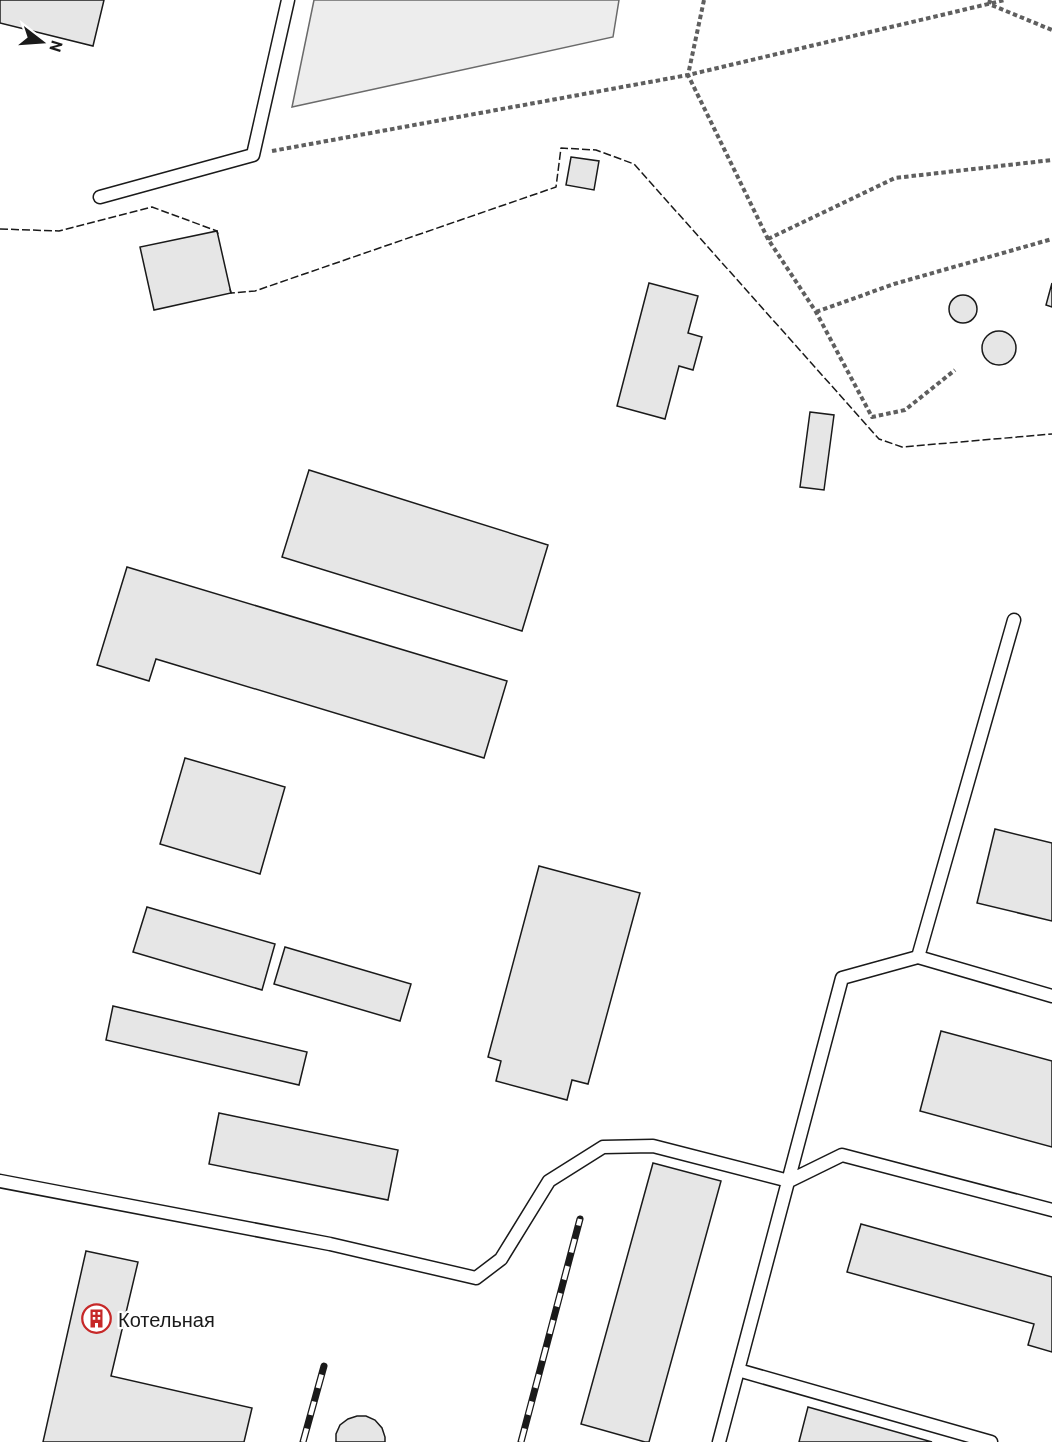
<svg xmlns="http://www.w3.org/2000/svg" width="1052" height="1442" font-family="Barlow,sans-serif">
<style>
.parking{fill:#ededed;stroke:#6a6a6a;stroke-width:1.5}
.building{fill:#e6e6e6;stroke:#1a1a1a;stroke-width:1.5}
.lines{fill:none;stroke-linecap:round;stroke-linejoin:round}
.lane-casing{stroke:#1a1a1a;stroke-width:15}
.path{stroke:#5f5f5f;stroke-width:4;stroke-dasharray:4.5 3;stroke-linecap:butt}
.lane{stroke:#fff;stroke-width:12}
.rail-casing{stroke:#1a1a1a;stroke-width:7}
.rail{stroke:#fff;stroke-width:4.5;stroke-dasharray:14;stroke-linecap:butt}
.fence{stroke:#1a1a1a;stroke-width:1.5;stroke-dasharray:8 3;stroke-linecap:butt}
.labels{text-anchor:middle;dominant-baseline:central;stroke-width:4.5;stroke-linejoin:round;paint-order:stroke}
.poi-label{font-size:20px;fill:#1a1a1a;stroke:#fff;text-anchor:start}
</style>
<rect width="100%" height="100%" fill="#fff"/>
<path class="parking" d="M314,0H619L613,37L292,107Z"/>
<path class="building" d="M0,0H104L93,46L0,23Z
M571,157L599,161L594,190L566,185Z
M217,231L231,293L154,310L140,247Z
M649,283L698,296L688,333L702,337L693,370L679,366L665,419L617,406Z
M1052,283V307L1046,305Z
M949 309a14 14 0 1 1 28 0a14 14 0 1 1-28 0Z
M982 348a17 17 0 1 1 34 0a17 17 0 1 1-34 0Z
M810,412L834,415L824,490L800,487Z
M309,470L548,545L522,631L282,557Z
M127,567L507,681L484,758L156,659L149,681L97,665Z
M185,758L285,787L260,874L160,844Z
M995,829L1052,843V921L977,903Z
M539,866L640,893L588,1084L572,1080L567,1100L496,1081L501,1061L488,1057Z
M147,907L275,944L262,990L133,952Z
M285,947L411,984L400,1021L274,984Z
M113,1006L307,1052L299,1085L106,1040Z
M941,1031L1052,1061V1147L920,1111Z
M219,1113L398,1150L388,1200L209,1164Z
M653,1163L721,1181L649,1442H645L581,1424Z
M861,1224L1052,1277V1352L1028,1345L1034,1324L847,1272Z
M86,1251L138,1262L111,1376L252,1408L244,1442H43Z
M808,1407L932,1442H799Z
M357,1416H366L375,1420L382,1428L385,1437V1442H336V1434L340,1425L348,1419Z"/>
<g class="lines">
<defs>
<path id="lane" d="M100,197L253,155L288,0
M918,957L1052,996
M0,1181L330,1244L476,1278L501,1259L549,1181L603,1147L653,1146L789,1181L842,1155L1052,1210
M738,1370L991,1442
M719,1442L842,978L918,957L1014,620"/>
</defs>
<use href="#lane" class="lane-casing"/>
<path class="path" d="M704,0L688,75L768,239L816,312L872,417L905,410L955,370
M990,0L989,4L1052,30
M272,151L688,75L1005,0
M768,239L895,178L1052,160
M816,312L894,284L1052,239"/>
<use href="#lane" class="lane"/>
<defs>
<path id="rail" d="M303,1442L324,1366
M521,1442L580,1219"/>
</defs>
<use href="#rail" class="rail-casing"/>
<use href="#rail" class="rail"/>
<path class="fence" d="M0,229L59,231L152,207L217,231L218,234
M230,289L231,293L255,291L556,187L561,148L596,150L634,164L879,439L902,447L1052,434"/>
</g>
<defs>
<symbol id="building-ring" viewBox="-11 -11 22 22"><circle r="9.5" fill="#fff" stroke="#c62828" stroke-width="1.5"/><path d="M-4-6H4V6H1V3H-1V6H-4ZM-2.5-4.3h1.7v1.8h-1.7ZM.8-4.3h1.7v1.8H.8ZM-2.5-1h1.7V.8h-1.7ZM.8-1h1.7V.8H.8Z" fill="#c62828"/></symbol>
</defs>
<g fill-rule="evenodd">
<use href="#building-ring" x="80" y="1302" width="33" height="33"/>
</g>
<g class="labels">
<g class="poi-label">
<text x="118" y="1319">Котельная</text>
</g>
</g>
<g transform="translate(42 42) rotate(107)" stroke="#ffffff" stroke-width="4.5" paint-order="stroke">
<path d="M0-4.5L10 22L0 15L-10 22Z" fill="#1a1a1a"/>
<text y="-9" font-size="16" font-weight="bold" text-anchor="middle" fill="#1a1a1a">N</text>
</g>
</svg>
